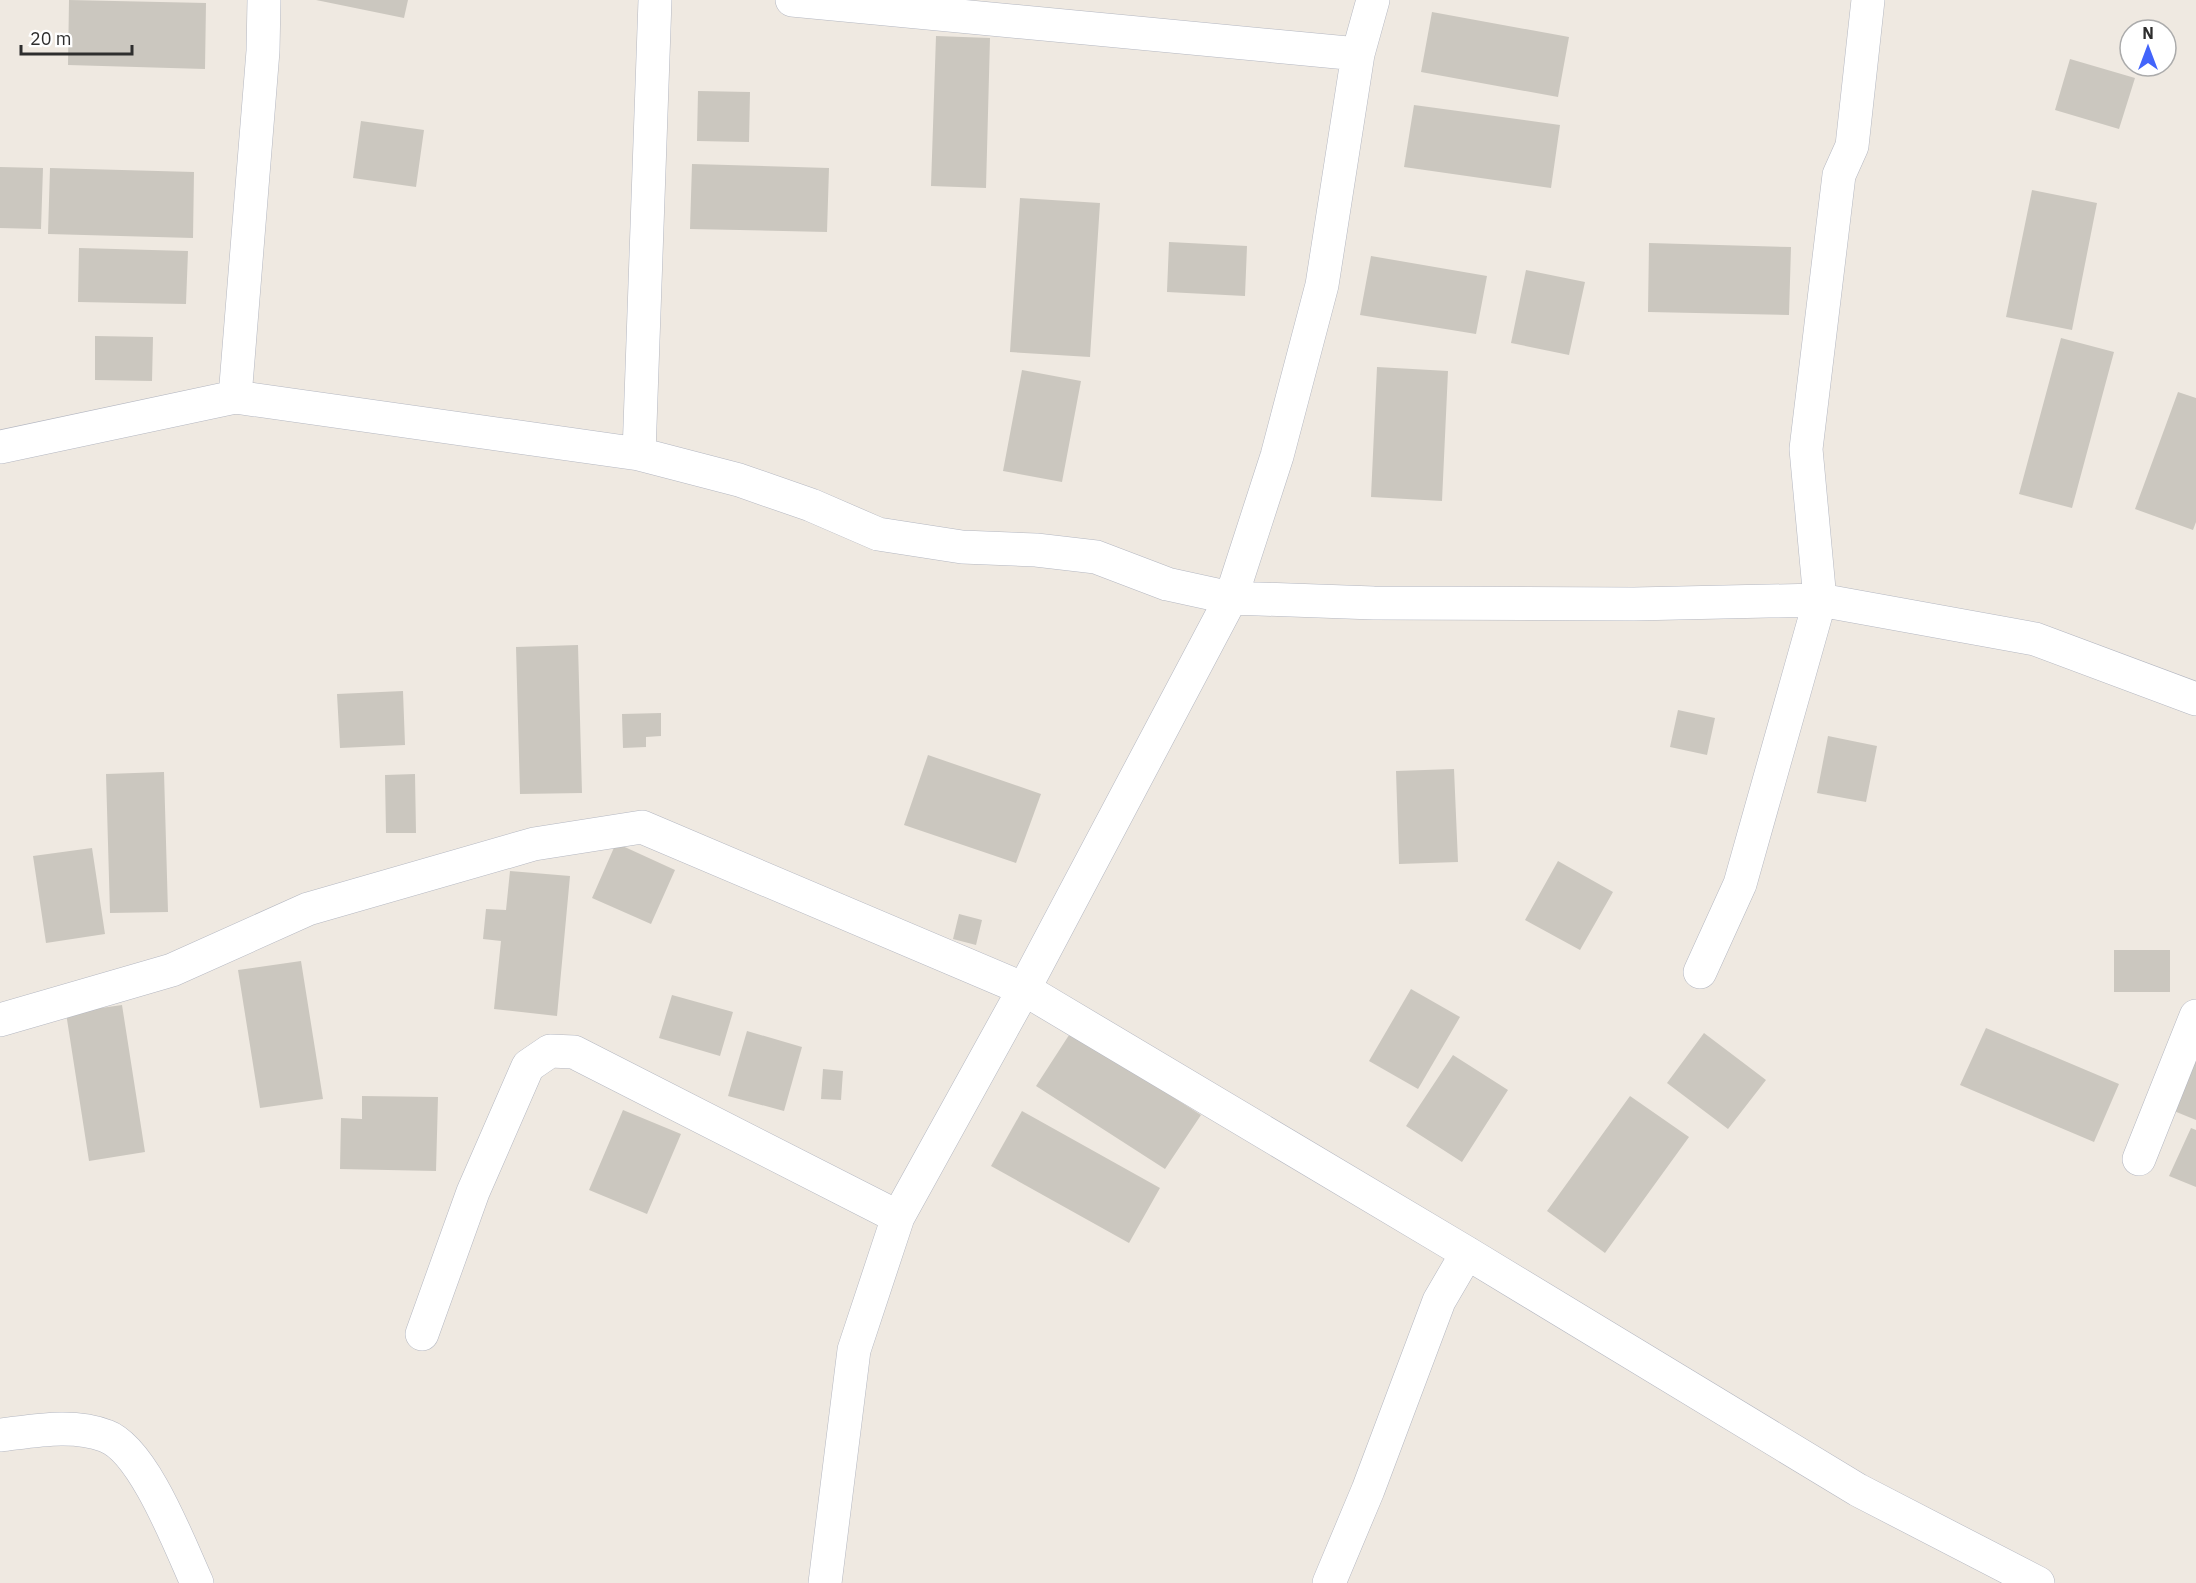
<svg xmlns="http://www.w3.org/2000/svg" width="2196" height="1583" font-family="'IBM Plex Sans',sans-serif">
<style>
.building{fill:#cbc7bf}
.lines{fill:none;stroke-linecap:round;stroke-linejoin:round}
.minor-casing{stroke:#b4b7c1;stroke-width:34}
.minor{stroke:#fff;stroke-width:33}
</style>
<rect width="100%" height="100%" fill="#efe9e1"/>
<path class="building" d="M69,0L206,3L205,69L68,65Z
M316,0H408L404,18Z
M1432,12L1569,37L1558,97L1421,72Z
M936,36L990,38L986,188L931,186Z
M2070,59L2135,78L2119,129L2055,110Z
M698,91L750,92L749,142L697,141Z
M1414,105L1560,125L1551,188L1404,167Z
M361,121L424,130L416,187L353,178Z
M692,164L829,168L827,232L690,229Z
M0,167L43,168L41,229L0,228Z
M50,168L194,172L193,238L48,234Z
M2032,190L2097,203L2072,330L2006,317Z
M1020,198L1100,203L1090,357L1010,352Z
M1169,242L1247,246L1245,296L1167,292Z
M1649,243L1791,247L1789,315L1648,312Z
M79,248L188,251L186,304L78,302Z
M1371,256L1487,276L1476,334L1360,315Z
M1526,270L1585,282L1569,355L1511,343Z
M95,336L153,337L152,381L95,380Z
M2061,338L2114,352L2072,508L2019,494Z
M1377,367L1448,371L1442,501L1371,497Z
M1022,370L1081,381L1062,482L1003,471Z
M2178,392L2196,398V522L2193,530L2135,509Z
M578,645L582,793L520,794L516,647Z
M403,691L405,745L340,748L337,694Z
M1678,710L1715,718L1707,755L1670,747Z
M661,713V736L646,737V747L623,748L622,714Z
M1828,736L1877,746L1866,802L1817,793Z
M928,755L1041,794L1016,863L904,825Z
M1454,769L1458,862L1399,864L1396,771Z
M164,772L168,912L110,913L106,774Z
M415,774L416,833H386L385,775Z
M616,843L675,870L651,924L592,898Z
M92,848L105,934L46,943L33,856Z
M1558,861L1613,892L1580,950L1525,920Z
M510,871L570,876L557,1016L494,1009L501,941L483,939L486,909L506,910Z
M959,914L982,920L976,945L953,939Z
M2114,950H2170V992H2114Z
M301,961L323,1099L260,1108L238,970Z
M1411,989L1460,1017L1418,1089L1369,1061Z
M672,995L733,1012L720,1056L659,1038Z
M122,1005L145,1152L89,1161L66,1013Z
M1986,1028L2119,1084L2094,1142L1960,1085Z
M747,1031L802,1047L784,1111L728,1096Z
M1071,1032L1201,1115L1165,1169L1036,1086Z
M1704,1033L1766,1080L1728,1129L1667,1083Z
M2196,1053V1120L2174,1111Z
M1453,1055L1508,1090L1462,1162L1406,1126Z
M823,1069L843,1071L841,1100L821,1099Z
M362,1096L438,1097L436,1171L340,1169L341,1118L362,1119Z
M1630,1096L1689,1137L1605,1253L1547,1211Z
M623,1110L681,1134L647,1214L589,1190Z
M1022,1111L1160,1188L1129,1243L991,1166Z
M2191,1128L2196,1130V1187L2169,1176Z"/>
<g class="lines">
<defs>
<path id="minor" d="M792,0L1358,54
M1373,0L1358,54L1322,285L1277,456L1231,598L1024,989L1467,1253L1858,1490L2038,1583
M235,397L263,51L264,0
M0,447L235,397L639,454L739,480L811,505L878,534L962,547L1036,550L1096,557L1167,584L1231,598L1374,603L1634,604L1820,600L2035,639L2196,699
M639,454L655,0
M1700,972L1740,884L1820,600L1806,449L1839,175L1852,146L1868,0
M0,1020L172,970L308,909L534,844L642,827L1024,989L898,1217L854,1350L825,1583
M2139,1159L2196,1016
M422,1334L473,1192L528,1066L550,1051L574,1052L898,1217
M0,1435C34,1431 73,1423 106,1436C144,1450 180,1546 197,1583
M1329,1583L1368,1490L1439,1301L1467,1253"/>
</defs>
<use href="#minor" class="minor-casing"/>
<use href="#minor" class="minor"/>
</g>
<g transform="translate(2148 48)"><circle r="28" fill="#ffffff" stroke="#ababab" stroke-width="1.5"/>
<path d="M0-4.5L10 22L0 15L-10 22Z" fill="#4264fb"/>
<text y="-9" font-size="16" font-weight="bold" text-anchor="middle" fill="#2e2e2e">N</text>
</g>
<path d="M21 45v9h111v-9" fill="none" stroke="#2e2e2e" stroke-width="3"/>
<text x="30" y="45" font-size="18" fill="#2e2e2e" stroke="#ffffff" stroke-width="4.5" paint-order="stroke">20 m</text>
</svg>
